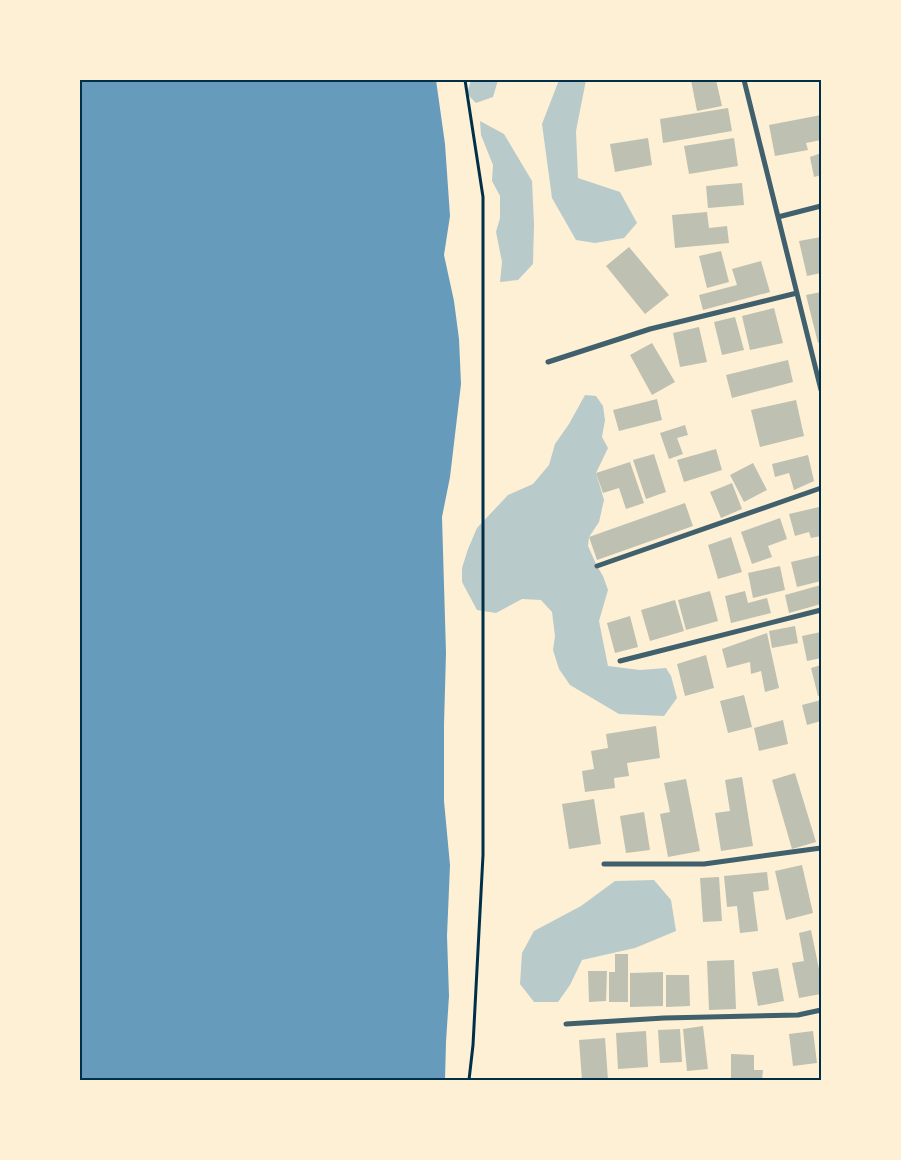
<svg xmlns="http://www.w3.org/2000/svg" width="901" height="1160" font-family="'PT Sans',sans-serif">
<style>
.green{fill:#b9caca}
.water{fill:#669bbc}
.building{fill:#bec0b2}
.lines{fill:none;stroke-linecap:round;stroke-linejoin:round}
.path{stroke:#003049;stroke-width:3}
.minor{stroke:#3f606c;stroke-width:5}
.neatline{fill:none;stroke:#003049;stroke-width:2}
</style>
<rect width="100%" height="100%" fill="#fdf0d5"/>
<path class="green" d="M471,80H498L493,97L476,103L467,94Z
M559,80H586L576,131L578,178L620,192L637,223L624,238L595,243L576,240L552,198L542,124Z
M480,121L504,134L532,181L534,224L533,264L518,280L500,282L502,262L496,232L500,218V196L492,181L493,165L481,135Z
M585,395L596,396L603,406L605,420L602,437L608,448L596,473L604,500L599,522L589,537L588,546L597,566L603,576L608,590L599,621L608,666L640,670L666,668L671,676L677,698L664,716L619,714L570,685L559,669L553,650L555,636L552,612L541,600L522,599L496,613L477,610L462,582V568L468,549L477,528L508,495L533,484L549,465L555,444L569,424Z
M654,880L671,900L676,931L635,948L582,960L570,985L558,1002H534L520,984L522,953L534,931L581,906L615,881Z"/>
<path class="water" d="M80,80H436L445,144L450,216L444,255L454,301L459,339L461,384L450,477L442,517L446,653L444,725V801L450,865L447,936L449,996L446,1042L445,1080H80Z"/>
<path class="building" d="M691,80H716L722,106L697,111Z
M728,108L732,131L663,143L660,119Z
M821,115V140L806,143L808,150L775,156L769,125Z
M648,138L652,165L615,172L610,144Z
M734,138L738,166L689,174L684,146Z
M821,153V175L814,177L810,157Z
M742,183L744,205L708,208L706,186Z
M707,212L709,228L727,226L729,243L675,248L672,215Z
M821,237V273L807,276L799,241Z
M629,247L669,295L645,314L606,266Z
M721,251L729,282L707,288L699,256Z
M761,261L770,292L703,310L699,295L737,285L732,269Z
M821,292V342L818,343L806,295Z
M774,308L783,343L750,350L742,316Z
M735,317L744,350L722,355L714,322Z
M699,327L707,362L680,367L673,333Z
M652,343L675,382L652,395L630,355Z
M788,360L793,382L732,398L726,375Z
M657,399L662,420L619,431L613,410Z
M796,400L804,436L760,447L751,410Z
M685,425L688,435L677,438L683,454L669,459L660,433Z
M716,449L722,470L684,482L677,460Z
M654,454L666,492L646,499L633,460Z
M808,455L814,481L794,490L789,473L775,477L772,464Z
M630,462L644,503L626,509L619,488L603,493L596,473Z
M753,463L767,490L744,502L730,475Z
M732,483L742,509L721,518L710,492Z
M685,503L693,526L597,560L589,537Z
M819,507L821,516V536L811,538L809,532L795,536L789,514Z
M780,518L787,539L768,546L772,557L752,564L741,532Z
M731,537L742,572L718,579L708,545Z
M821,555V581L797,587L791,562Z
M780,566L785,590L753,598L748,573Z
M821,585V604L789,613L785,595Z
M710,591L718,621L686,630L678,600Z
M745,591L748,603L767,598L771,613L731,623L725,596Z
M675,600L684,631L650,641L641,610Z
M630,616L638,647L615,653L607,623Z
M795,626L798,643L772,648L769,631Z
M821,632V658L807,661L802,636Z
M767,633L779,688L765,692L761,671L751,674L750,662L727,668L722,649Z
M706,655L714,688L685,696L677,664Z
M821,665V695L818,696L811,668Z
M744,695L752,727L728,733L720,701Z
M821,700V721L807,725L802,705Z
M783,720L788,744L759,751L754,728Z
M656,726L660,758L627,763L629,776L614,778L615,788L585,792L582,771L594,769L591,751L608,748L606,734Z
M795,773L816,842L792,849L772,780Z
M742,777L753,846L721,851L715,813L730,811L725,780Z
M686,779L700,851L668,857L660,814L670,812L664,783Z
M594,799L601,844L569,849L562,804Z
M644,812L650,850L626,853L620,816Z
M802,865L813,913L786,920L775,871Z
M767,872L769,890L753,892L758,931L740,933L737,906L727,907L724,876Z
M719,877L722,921L703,922L700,878Z
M811,930L821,979V994L799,998L792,963L804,961L799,933Z
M615,954H628V1002H609V972H615Z
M734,960L736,1009L709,1010L707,961Z
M778,968L784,1001L758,1006L752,972Z
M588,971H607L606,1001L589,1002Z
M663,972V1006L630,1007V973Z
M666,975H689L690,1006L666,1007Z
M703,1026L708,1069L687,1071L683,1029Z
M680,1029L682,1062L660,1063L658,1030Z
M646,1031L648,1067L618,1069L616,1033Z
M813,1031L817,1063L793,1066L789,1034Z
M605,1038L608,1080H582L579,1040Z
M731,1054L754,1055V1070H763L762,1080H731Z"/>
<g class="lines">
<path class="path" d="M465,80L483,197V855L473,1045L469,1080"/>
<path class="minor" d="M744,80L821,390
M778,217L821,206
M548,362L650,329L797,293
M597,566L821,488
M620,661L821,610
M604,864H704L821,848
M566,1024L664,1018L798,1015L821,1010"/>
</g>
<rect width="901" height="1160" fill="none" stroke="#fdf0d5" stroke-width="162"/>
<rect x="81" y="81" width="739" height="998" class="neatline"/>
</svg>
